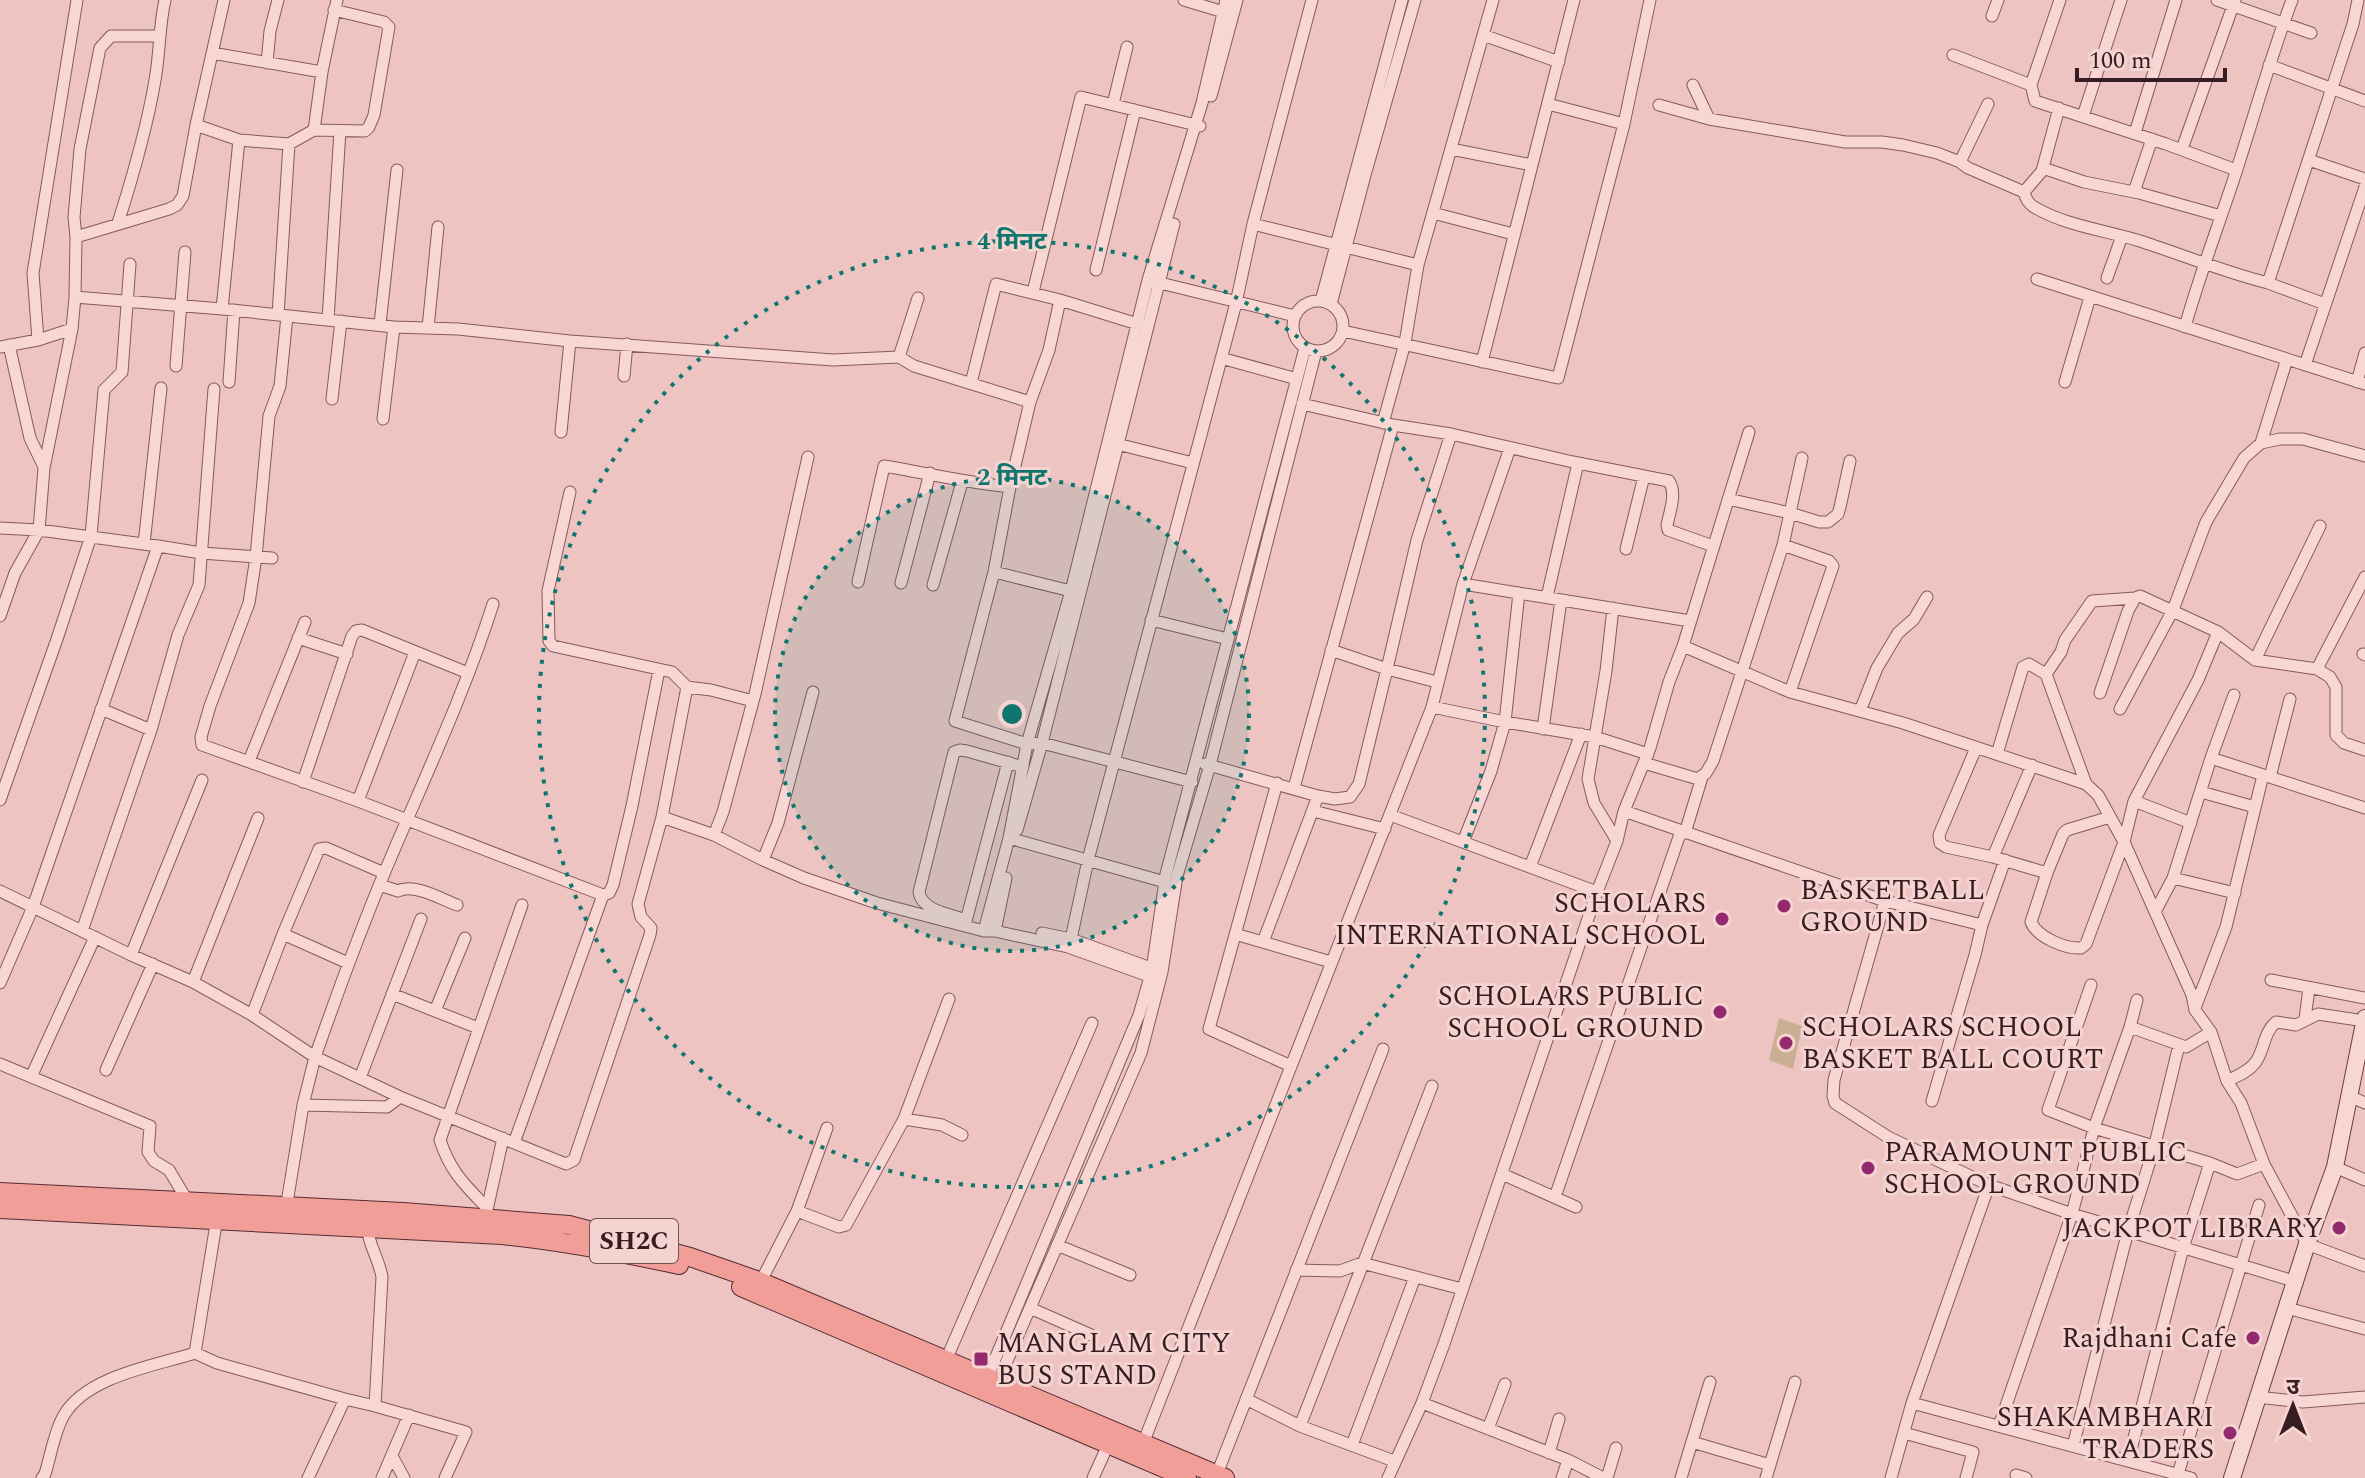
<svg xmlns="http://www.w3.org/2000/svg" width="2365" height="1478" font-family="Spectral,'Noto Sans Devanagari',serif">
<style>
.green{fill:#cbaf95}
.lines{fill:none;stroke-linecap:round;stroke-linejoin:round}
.street-casing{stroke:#86595d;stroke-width:13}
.secondary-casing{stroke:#683c42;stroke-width:18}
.primary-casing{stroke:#542d33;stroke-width:20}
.street{stroke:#f8d6d4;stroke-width:11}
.secondary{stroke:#f8d6d4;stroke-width:16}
.primary{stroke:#f19d98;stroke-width:18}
.ring{fill:none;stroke:#0f766e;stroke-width:4;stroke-dasharray:4 8}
.poi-dot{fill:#94296e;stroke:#f5d3d0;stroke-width:3}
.labels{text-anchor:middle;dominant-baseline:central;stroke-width:6;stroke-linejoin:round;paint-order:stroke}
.shield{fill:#f5d3d0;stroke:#6f5456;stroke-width:2}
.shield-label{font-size:26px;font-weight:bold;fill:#361d21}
.poi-label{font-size:28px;fill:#361d21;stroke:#f5d3d0;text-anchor:end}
.centre{fill:#0f766e;stroke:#f5d3d0;stroke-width:4}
.ring-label{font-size:24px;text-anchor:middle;font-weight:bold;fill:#0f766e;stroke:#f5d3d0;stroke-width:6;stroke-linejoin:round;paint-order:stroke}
</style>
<rect width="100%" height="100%" fill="#edc4c1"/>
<path class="green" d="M1779,1018L1802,1026L1793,1069L1769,1060Z"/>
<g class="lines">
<defs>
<path id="street" d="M1184,0L1230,14
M2217,0L2311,33
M1992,16L1998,0
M1483,35L1559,62
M212,53L322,72L337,0
M1953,55L2031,85L2035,101L2166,144L2236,170
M267,63L270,31L278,0
M2269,65L2365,101
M1693,85L1709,119L1845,142H1882L1903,145L1937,153L1960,162
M2031,85L2060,0
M1211,96L1237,0
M1113,104L1127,47
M1548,104L1624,124
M1988,104L1960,162L1968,168L2024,192C2026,199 2028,203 2034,207C2066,226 2105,230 2140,241C2183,255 2224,272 2268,283
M1659,105L1709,119
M2083,116L2121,0
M196,125L239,140L289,144L314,130L365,131L369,127L374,115L389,27L384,22L334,10
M314,130L322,72
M2135,133L2176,0
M1451,149L1532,165
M2182,149L2235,0
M2309,160L2365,179
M2043,168L2084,182L2139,193L2221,216
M2024,192L2042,171L2059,108
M2134,192L2152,139
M1433,213L1513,234
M118,223C133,176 147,128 155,80C160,53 159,26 165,0
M1253,224L1418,265
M76,237L74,217L80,149L100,48L111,36H159
M1096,270L1135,110
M2107,278L2122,236
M2037,279L2365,384
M1152,281L1295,316
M1033,292L1081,97L1200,126
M75,297L222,309L394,327L458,329L570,341L833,360L899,357
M918,298L899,357L914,366L1030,402L1010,487L994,572L955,721L1027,744L1042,743L1192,782
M1321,301L1402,0
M1293 326a25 25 0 1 1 50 0a25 25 0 1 1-50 0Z
M1331,304L1365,175L1415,0
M2325,304L2268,283L2353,24L2358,0
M222,309L239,140
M278,315L289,144
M287,316L280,386L269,416L256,557L249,603L210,706L201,737L202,745L358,801L603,895L609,893L613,885L632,806L659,670
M328,320L340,131
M380,324L397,170
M2185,327C2200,273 2220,222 2237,169C2255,113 2271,56 2292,0
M428,328L438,227
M1343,331L1558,378L1624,124L1650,0
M38,340L33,273L77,0
M9,345L30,438L44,467
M0,347L38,340L72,329L75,297L76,237L169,209L177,205L183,196L196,125L224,0
M1221,358L1297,379
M1482,362L1574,0
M2305,365L2365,187
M176,366L185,252
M624,376L627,344
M229,382L234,310
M2065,382L2090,297
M2357,382L2365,353
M971,383L996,284L1060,300
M332,399L341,321
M1030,402L1049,350L1060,300L1141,325
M1302,404L1393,425L1451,434L1573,462L1669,481C1677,494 1670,510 1667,525L1668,530L1713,546
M383,419L394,327
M1383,423L1405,343L1418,265L1493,0
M561,432L570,341
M2261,443L2287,359
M1117,444L1193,463
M570,492L548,591L549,641L553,646L672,672L687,687L662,817
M1728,499L1790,513L1819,522H1828L1838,514L1840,507L1850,461
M0,528L39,530L158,546L33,907L0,983
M144,544L161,388
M1783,545L1829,561L1833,566L1790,692
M158,546L201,553L272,558
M1626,549L1644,476
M994,572L1079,593
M858,582L884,466C926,473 967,483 1010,487
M901,583L930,473
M1463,584L1690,621
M933,585L962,482
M1547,597L1578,463
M493,604C464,695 423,781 386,869C360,931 337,994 315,1057L400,1097L566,1164L574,1160L650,935L651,928L641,917L638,904L662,817L714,835L763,860L804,878L877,903L984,931H995L1068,947L1160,980
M1613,608L1606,671L1588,779L1594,803L1617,841
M0,616L15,573L39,530L44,468L72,329
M1151,620L1228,639
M298,638L347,654
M1683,646L1790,692L1903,723L2086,784L2098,795L2124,842L2192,995L2195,1010L2211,1032L2227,1081L2241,1103L2264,1164L2307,1244L2365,1266
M2363,654L2365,655
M2255,660L2320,526
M2317,669L2365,577
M2046,674L2061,652L2065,640L2092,601L2135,598
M1437,682L1387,669L1417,540L1451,434
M687,687L711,690L753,701
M2100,693L2128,611L2135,598L2140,596L2218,632L2255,660L2317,669L2330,677L2336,687V735L2344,743L2365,750
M1432,707L1505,722L1595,737L1648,754
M101,709L151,730
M2120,709L2173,610L2206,522L2244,458L2261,443L2280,439H2303L2365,456
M1860,711L1877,668L1898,633L1914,619L1927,597
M1543,729L1561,600
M1976,748L1939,835L1940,843L1946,847L1993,857
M1997,754L2023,667L2029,664L2046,674L2086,784
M2211,758L2234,695
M249,761L305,622
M1644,763L1698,779L1706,773L1713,761L1783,545L1802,458
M1205,764L1318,796L1335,799L1350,797L1359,784L1387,669L1331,650
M2032,765L1993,857L2047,873
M2270,777L2290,699
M303,782L352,636L356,631L362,630L468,673
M1277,783L1209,1029L1291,1066
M1294,788L1393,425
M2201,792L2255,807
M0,800L57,639L91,536L104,390L122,372L130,264
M358,801L415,652
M2134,801L2191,823
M1313,811L1385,829
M1624,811L1885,901L1982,925L2005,860
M1390,815L1597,892
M2110,817L2067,830L2063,834L2047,873L2031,922C2037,937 2065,949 2081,948L2086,944L2124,842L2134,801L2198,680L2218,632
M1017,830L1042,743L1174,224
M1685,833L1702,777
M714,835L723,812L755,694L808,457
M1009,838L1165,882
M1463,842L1491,771L1505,722L1519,593
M763,860L778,823L813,692
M1530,867L1581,734
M2173,878L2235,893
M380,885L398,891C414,883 441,899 457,905
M0,891L131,955L193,982L252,1015L315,1057L303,1105L286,1209
M1885,901L1834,1080L1833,1096L1835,1103L1888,1137L1989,1185L2072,1214L2297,1282
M2155,912L2173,878L2211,758L2365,808
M962,919C946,913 922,910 919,892L954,752L960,750L967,751L1023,767
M966,921L1008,762
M82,931L151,730L178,635L199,585L214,389
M984,931L1009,838L1027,744L1071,591L1148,280L1202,103L1226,0
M995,931L1006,878
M1042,933L1071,939L1159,971
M283,934L348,963
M1235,934L1331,962
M1071,939L1088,860L1236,303L1253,224L1312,0
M1263,942L1318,796
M131,955L202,780
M2271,980L2365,998
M193,982L258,818
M2091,985L2048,1110L2094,1128L2210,1163L2237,1174L2264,1164
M392,994L478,1028
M2195,1008L2226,927L2263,775
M435,1011L465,938
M252,1015L283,934L319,849L326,848L384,873
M2305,1019L2309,988
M2130,1027L2186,1047L2211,1032
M0,1064L150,1126L148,1152L154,1161L169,1170L187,1200
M106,1070L153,964
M31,1077L95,937
M360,1078L421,919
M2227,1081C2237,1076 2248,1072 2255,1063C2265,1050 2263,1033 2276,1022L2296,1025L2318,1014L2365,1021
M2349,1096L2365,1103
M1932,1101L1975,955L1982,925
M303,1105L387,1107L400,1097
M904,1119L949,999
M514,1143L603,895
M2335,1167L2365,1180
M1502,1174L1576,1207
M1555,1197L1681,831
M486,1207C464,1184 450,1171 440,1140L522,905
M487,1210L503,1138
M797,1211L827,1128
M367,1227C369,1246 379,1259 382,1277L375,1406L466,1432L445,1478
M1057,1245L1130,1275
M1296,1270L1340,1271L1362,1263L1462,1289
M758,1287L797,1211L839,1227L846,1225L904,1119L942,1125L962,1135
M1030,1308L1091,1335
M2287,1308L2365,1329
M195,1353L217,1363L345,1399L308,1478
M946,1360L1092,1023
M985,1383L1139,1015L1152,970L1166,874L1305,348
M996,1386L1141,1053L1162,972L1177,876L1210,765L1316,351
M2257,1397L2303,1402L2365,1397
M345,1399L375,1406
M1246,1399L1300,1426L1394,1461
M1422,1403L1568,1460L1603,1478
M1912,1403L2191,1478
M1300,1426L1432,1086
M1999,1426L2072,1214L2094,1128L2130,1027L2137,1000
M1488,1429L1505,1384
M1904,1433L1973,1452L1966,1478
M1692,1442L1770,1465
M1352,1445L1415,1277
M1142,1446L1432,707L1463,584L1510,448
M2073,1446L2128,1231L2154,1148L2179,1045
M1549,1453L1559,1419
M392,1456L404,1478
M2128,1461L2183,1248L2210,1163
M1217,1474L1383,1049
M2178,1474L2259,1205
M2016,1475L2026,1478
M42,1478L45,1474C51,1455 54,1432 64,1415C87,1376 154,1366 195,1353L217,1218
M382,1478L409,1415
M1093,1478L1108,1445
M1388,1478L1422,1403L1444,1344L1597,892L1617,841L1624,811L1650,748L1669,682L1683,646L1749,432
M1562,1478L1568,1460
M1607,1478L1616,1448
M1681,1478L1710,1382
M1766,1478L1795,1382
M1891,1478L1912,1403L1989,1185"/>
<path id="secondary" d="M2232,1478L2307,1244L2335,1167L2365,1018"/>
<path id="primary" d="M0,1192L403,1212L569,1225L690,1257L759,1281L1225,1478
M0,1209L502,1235C562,1241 620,1252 679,1265
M741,1287L1187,1478"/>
</defs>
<use href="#street" class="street-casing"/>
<use href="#secondary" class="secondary-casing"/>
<use href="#primary" class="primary-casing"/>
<use href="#street" class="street"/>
<use href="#secondary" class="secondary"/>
<use href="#primary" class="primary"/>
</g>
<circle cx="1012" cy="714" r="237" fill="#0f766e" fill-opacity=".12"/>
<g class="ring">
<circle cx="1012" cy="714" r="237"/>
<circle cx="1012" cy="714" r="473"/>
</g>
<g class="poi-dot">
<circle cx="1784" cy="906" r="8"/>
<circle cx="1722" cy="919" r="8"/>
<circle cx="1720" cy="1012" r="8"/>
<circle cx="1786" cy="1043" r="8"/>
<circle cx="1868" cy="1168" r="8"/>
<circle cx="2339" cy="1228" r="8"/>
<circle cx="2253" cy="1338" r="8"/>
<rect x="973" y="1351" width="16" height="16" rx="4"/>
<circle cx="2230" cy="1433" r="8"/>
</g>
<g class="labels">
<rect class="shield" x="590" y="1219" width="88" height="44" rx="6"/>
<g class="shield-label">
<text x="634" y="1241">SH2C</text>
</g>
<g class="poi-label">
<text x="1800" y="890" text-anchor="start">BASKETBALL<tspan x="1800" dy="32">GROUND</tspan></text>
<text x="1706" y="903">SCHOLARS<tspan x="1706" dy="32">INTERNATIONAL SCHOOL</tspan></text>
<text x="1704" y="996">SCHOLARS PUBLIC<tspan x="1704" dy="32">SCHOOL GROUND</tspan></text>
<text x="1802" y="1027" text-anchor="start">SCHOLARS SCHOOL<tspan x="1802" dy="32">BASKET BALL COURT</tspan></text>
<text x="1884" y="1152" text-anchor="start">PARAMOUNT PUBLIC<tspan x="1884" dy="32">SCHOOL GROUND</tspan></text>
<text x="2323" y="1228">JACKPOT LIBRARY</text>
<text x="2237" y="1338">Rajdhani Cafe</text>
<text x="997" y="1343" text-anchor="start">MANGLAM CITY<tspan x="997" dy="32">BUS STAND</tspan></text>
<text x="2214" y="1417">SHAKAMBHARI<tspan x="2214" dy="32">TRADERS</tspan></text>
</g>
</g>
<circle cx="1012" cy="714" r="12" class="centre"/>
<g class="ring-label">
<text x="1012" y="249">4 मिनट</text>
<text x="1012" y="485">2 मिनट</text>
</g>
<g transform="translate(2293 1406)" stroke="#f5d3d0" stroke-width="6" paint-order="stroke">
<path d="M0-6L14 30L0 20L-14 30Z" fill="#361d21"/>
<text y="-12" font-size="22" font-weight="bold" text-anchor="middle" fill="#361d21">उ</text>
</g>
<path d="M2077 68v12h148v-12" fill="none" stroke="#361d21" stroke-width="4"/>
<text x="2089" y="68" font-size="24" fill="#361d21" stroke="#f5d3d0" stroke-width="6" paint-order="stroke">100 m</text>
</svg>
